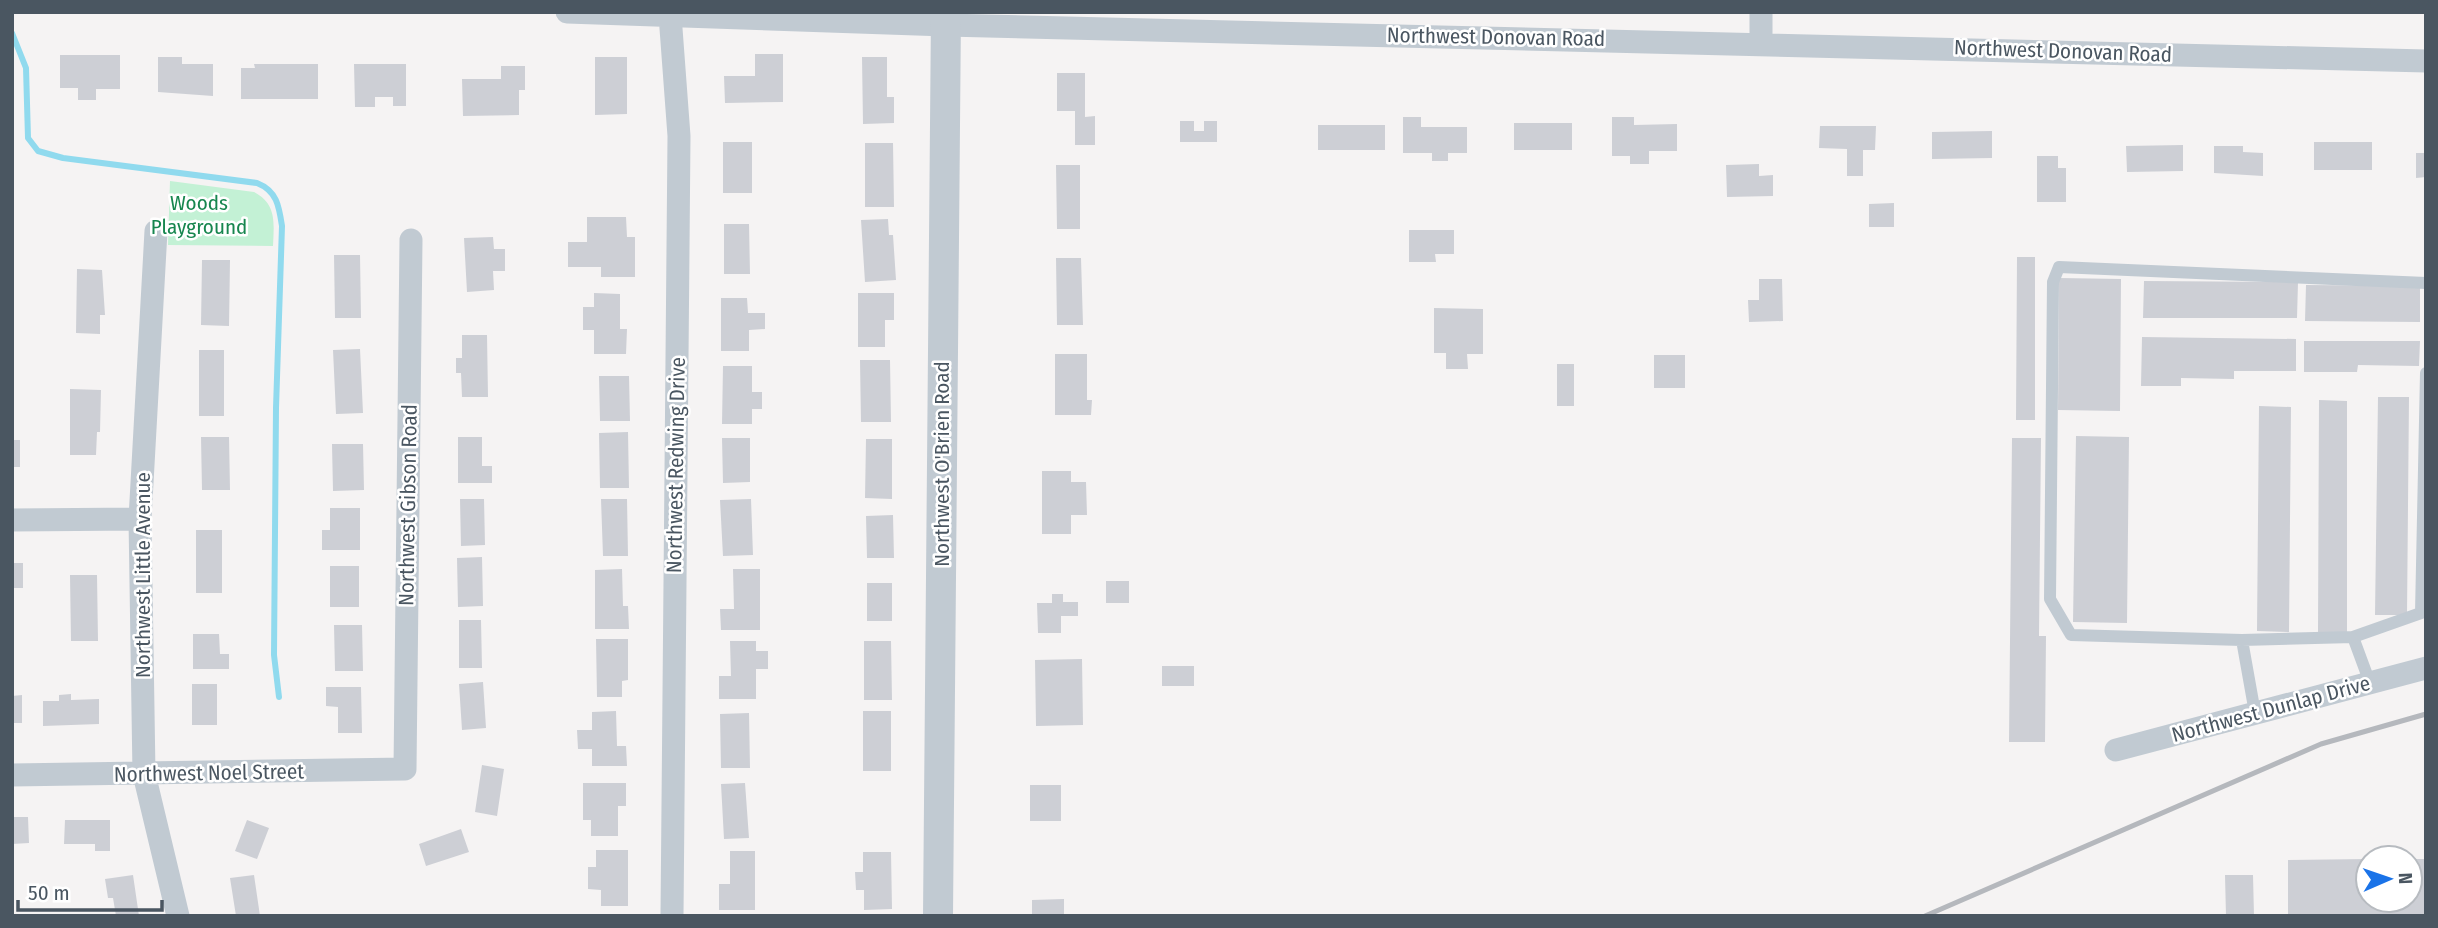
<svg xmlns="http://www.w3.org/2000/svg" width="2438" height="928" font-family="'Fira Sans Condensed',sans-serif">
<style>
.green{fill:#c3f1d5}
.lines{fill:none;stroke-linecap:round;stroke-linejoin:round}
.stream{stroke:#90daee;stroke-width:6}
.building{fill:#cdcfd5}
.path{stroke:#7ad0a6;stroke-width:3.5;stroke-dasharray:5 3.5;stroke-linecap:butt}
.service{stroke:#c1cad2;stroke-width:12}
.minor{stroke:#c1cad2;stroke-width:23}
.tertiary{stroke:#c1cad2;stroke-width:30}
.rail{stroke:#b5b8bd;stroke-width:5}
.labels{text-anchor:middle;dominant-baseline:central;stroke-width:5;stroke-linejoin:round;paint-order:stroke}
.street-label{font-size:21px;fill:#4a5661;stroke:#fff}
.park-label{font-size:21px;fill:#17864f;stroke:#fff}
</style>
<rect width="100%" height="100%" fill="#f5f3f3"/>
<path class="green" d="M170,181L254,192C277,204 274,223 273,246L168,245Z"/>
<g class="lines">
<path class="stream" d="M12,33L26,68L28,138L38,151L63,158L257,183C277,191 279,206 282,226L276,408L274,655L279,697"/>
</g>
<path class="building" d="M755,54H783V102L725,103L724,76H755Z
M60,55H120V89H96V100H78V88H60Z
M158,57H182V64H213V96L158,92Z
M595,57H627V114L595,115Z
M862,57H887V97H894V123L863,124Z
M254,64H318V99H241V68H255Z
M354,64H406V106H393V97H375V107H355Z
M501,66H525V90H519V115L463,116L462,79H501Z
M1057,73H1085V117L1095,116V145H1075V111H1057Z
M1403,117H1421V127H1467V153H1448V161H1432V153H1403Z
M1612,117H1634V125L1677,124V151H1649V164H1630V156H1612Z
M1180,121H1194V131H1204V121H1217V142H1180Z
M1514,123H1572V150H1514Z
M1318,125H1385V150H1318Z
M1820,126H1876L1875,150H1863V176H1847V149L1819,148Z
M1992,131V158L1932,159V132Z
M723,142H752V193H723Z
M2314,142H2372V170H2314Z
M865,143H893L894,207H865Z
M2183,145V171L2127,172L2126,146Z
M2214,146H2243V152L2263,153V176L2214,173Z
M2416,153H2426V177L2416,178Z
M2037,156H2058V168H2066V202H2037Z
M1759,164V176L1773,175V196L1727,197L1726,165Z
M1056,165H1080V229H1057Z
M1894,203V227H1869V204Z
M587,217H626L627,237H635V277H601V267H568V242H587Z
M888,219L889,235H893L896,280L865,282L861,220Z
M724,224H749L750,274H724Z
M1409,230H1454V254H1435L1436,262H1409Z
M493,237L494,249H505V271H493L494,290L467,292L464,238Z
M334,255H360L361,318H335Z
M2017,257H2035V420H2016Z
M1056,258H1081L1083,325H1057Z
M202,260H230L229,326L201,325Z
M77,269L102,270L105,315H100V334L76,333Z
M2059,278L2121,279L2120,411L2058,410Z
M1759,279H1782L1783,321L1749,322L1748,300H1759Z
M2144,281L2298,282L2297,318H2143Z
M2306,285L2420,286V322L2305,321Z
M594,293L620,294V329H627L626,354H594V330H583V307H594Z
M858,293H894V320H885V347H858Z
M721,298H747L748,313H765V329L749,330V351H721Z
M1434,308L1483,309V354H1467L1468,369H1446V353H1434Z
M462,335H487L488,397H462L461,373H456V358H462Z
M2142,337L2296,339V371H2234V379L2181,378V386H2141Z
M2304,341H2420L2419,366L2358,365L2357,372H2304Z
M360,349L363,413L336,414L333,350Z
M199,350H224V416H199Z
M1055,354H1087V400H1092L1091,415H1055Z
M1654,355H1685V388H1654Z
M860,360H890L891,422H861Z
M1557,364H1574V406H1557Z
M723,366H752V392H762V409H752V424H722Z
M599,376H629L630,421H600Z
M70,389L101,390L100,432H97L96,455H70Z
M2378,397H2409L2407,615H2375Z
M2319,400L2347,401V633H2318Z
M2259,406L2291,407L2289,632L2257,631Z
M628,432L629,488H600L599,433Z
M2076,436L2129,437L2127,623L2073,622Z
M201,437H229L230,490H202Z
M458,437H482V466H492V483H458Z
M722,438H750V482L723,483Z
M2012,438H2041L2039,636H2046L2045,742H2009Z
M866,439H892V499L865,498Z
M12,440H20V467H12Z
M332,444H363L364,490L333,491Z
M1042,471H1071V482H1086L1087,515H1071V534H1042Z
M460,499H484L485,545L461,546Z
M601,499H627L628,556H603Z
M751,499L753,555L723,556L720,500Z
M330,508H360V550H322V530H330Z
M893,515L894,558H867L866,516Z
M196,530H222V593H196Z
M482,557L483,606L458,607L457,558Z
M12,563H23V588H12Z
M330,566H359V607H330Z
M622,569L623,606H628L629,629H595V570Z
M733,569H760V630H721L720,609H734Z
M70,575H97L98,641H71Z
M1106,581H1129V603H1106Z
M867,583H892V621H867Z
M1052,594H1063V602H1078V616H1061V633H1038L1037,603H1052Z
M459,620H481L482,668H459Z
M334,625H362L363,671H335Z
M193,634H219L220,654H229V669H193Z
M596,639H628V680L622,681V697H597Z
M730,641H756V651H768V669H756V699H719V676H731Z
M864,641H891L892,700H864Z
M1082,659L1083,725L1036,726L1035,660Z
M1162,666H1194V686H1162Z
M483,682L486,728L462,730L459,684Z
M192,684H217V725H192Z
M326,687H361L362,733H338V707L326,706Z
M71,694V700L99,699V724L43,726V701H59V695Z
M22,695V723H12V696Z
M616,711L617,746H626L627,766H592V749H578L577,730H592V712Z
M863,711H891V771H863Z
M749,713L750,768H721L720,714Z
M482,765L504,769L497,816L475,812Z
M583,783H626V806H618V836H591V820H583Z
M745,783L749,838L724,839L721,784Z
M1030,785H1061V821H1030Z
M12,817H28L29,843L12,844Z
M65,820H110V851H95V844H64Z
M247,820L269,828L257,859L235,851Z
M461,829L469,852L426,866L419,844Z
M596,850H628V906H601V890L588,889V867H596Z
M730,851H755V910H719V884H730Z
M863,852H891L892,909L864,910V890H856L855,872H863Z
M2368,859V900H2410V859H2426V916H2288V860Z
M133,875L139,916H116L113,898H108L105,879Z
M254,875L260,916H236L230,878Z
M2225,875H2253L2254,916H2226Z
M1064,899V916H1032V900Z"/>
<g class="lines">
<path class="path" d="M175,228L203,232"/>
<path class="service" d="M2426,283L2059,267L2053,282L2050,599L2071,635L2242,640L2353,637L2421,613L2426,373
M2353,637L2370,683
M2242,640L2255,713"/>
<path class="minor" d="M567,12L946,25L2426,61
M670,15L679,136L672,916
M1761,43V12
M156,231L140,519L144,774L178,916
M12,520L140,519
M2116,750L2426,668
M12,775L405,769L411,240"/>
<path class="tertiary" d="M938,916L946,12"/>
<path class="rail" d="M1925,916L2321,744L2426,714"/>
</g>
<g class="labels">
<g class="street-label">
<text transform="translate(1496 37) rotate(1)">Northwest Donovan Road</text>
<text transform="translate(2063 51) rotate(2)">Northwest Donovan Road</text>
<text transform="translate(942 464) rotate(-90)">Northwest O'Brien Road</text>
<text transform="translate(676 465) rotate(-89)">Northwest Redwing Drive</text>
<text transform="translate(408 505) rotate(-89)">Northwest Gibson Road</text>
<text transform="translate(143 575) rotate(-90)">Northwest Little Avenue</text>
<text transform="translate(2271 709) rotate(-15)">Northwest Dunlap Drive</text>
<text transform="translate(209 773) rotate(-1)">Northwest Noel Street</text>
</g>
<g class="park-label">
<text x="199" y="203">Woods<tspan x="199" dy="24">Playground</tspan></text>
</g>
</g>
<rect width="2438" height="928" fill="none" stroke="#4a5661" stroke-width="28"/>
<g transform="translate(2389 879) rotate(88)"><circle r="33" fill="#ffffff" stroke="#b7bbc0" stroke-width="2"/>
<path d="M0-5L12 26L0 18L-12 26Z" fill="#1a73e8"/>
<text y="-10" font-size="19" font-weight="bold" text-anchor="middle" fill="#4a5661">N</text>
</g>
<path d="M18 900v10h144v-10" fill="none" stroke="#4a5661" stroke-width="3.5"/>
<text x="28" y="900" font-size="21" fill="#4a5661" stroke="#ffffff" stroke-width="5" paint-order="stroke">50 m</text>
</svg>
